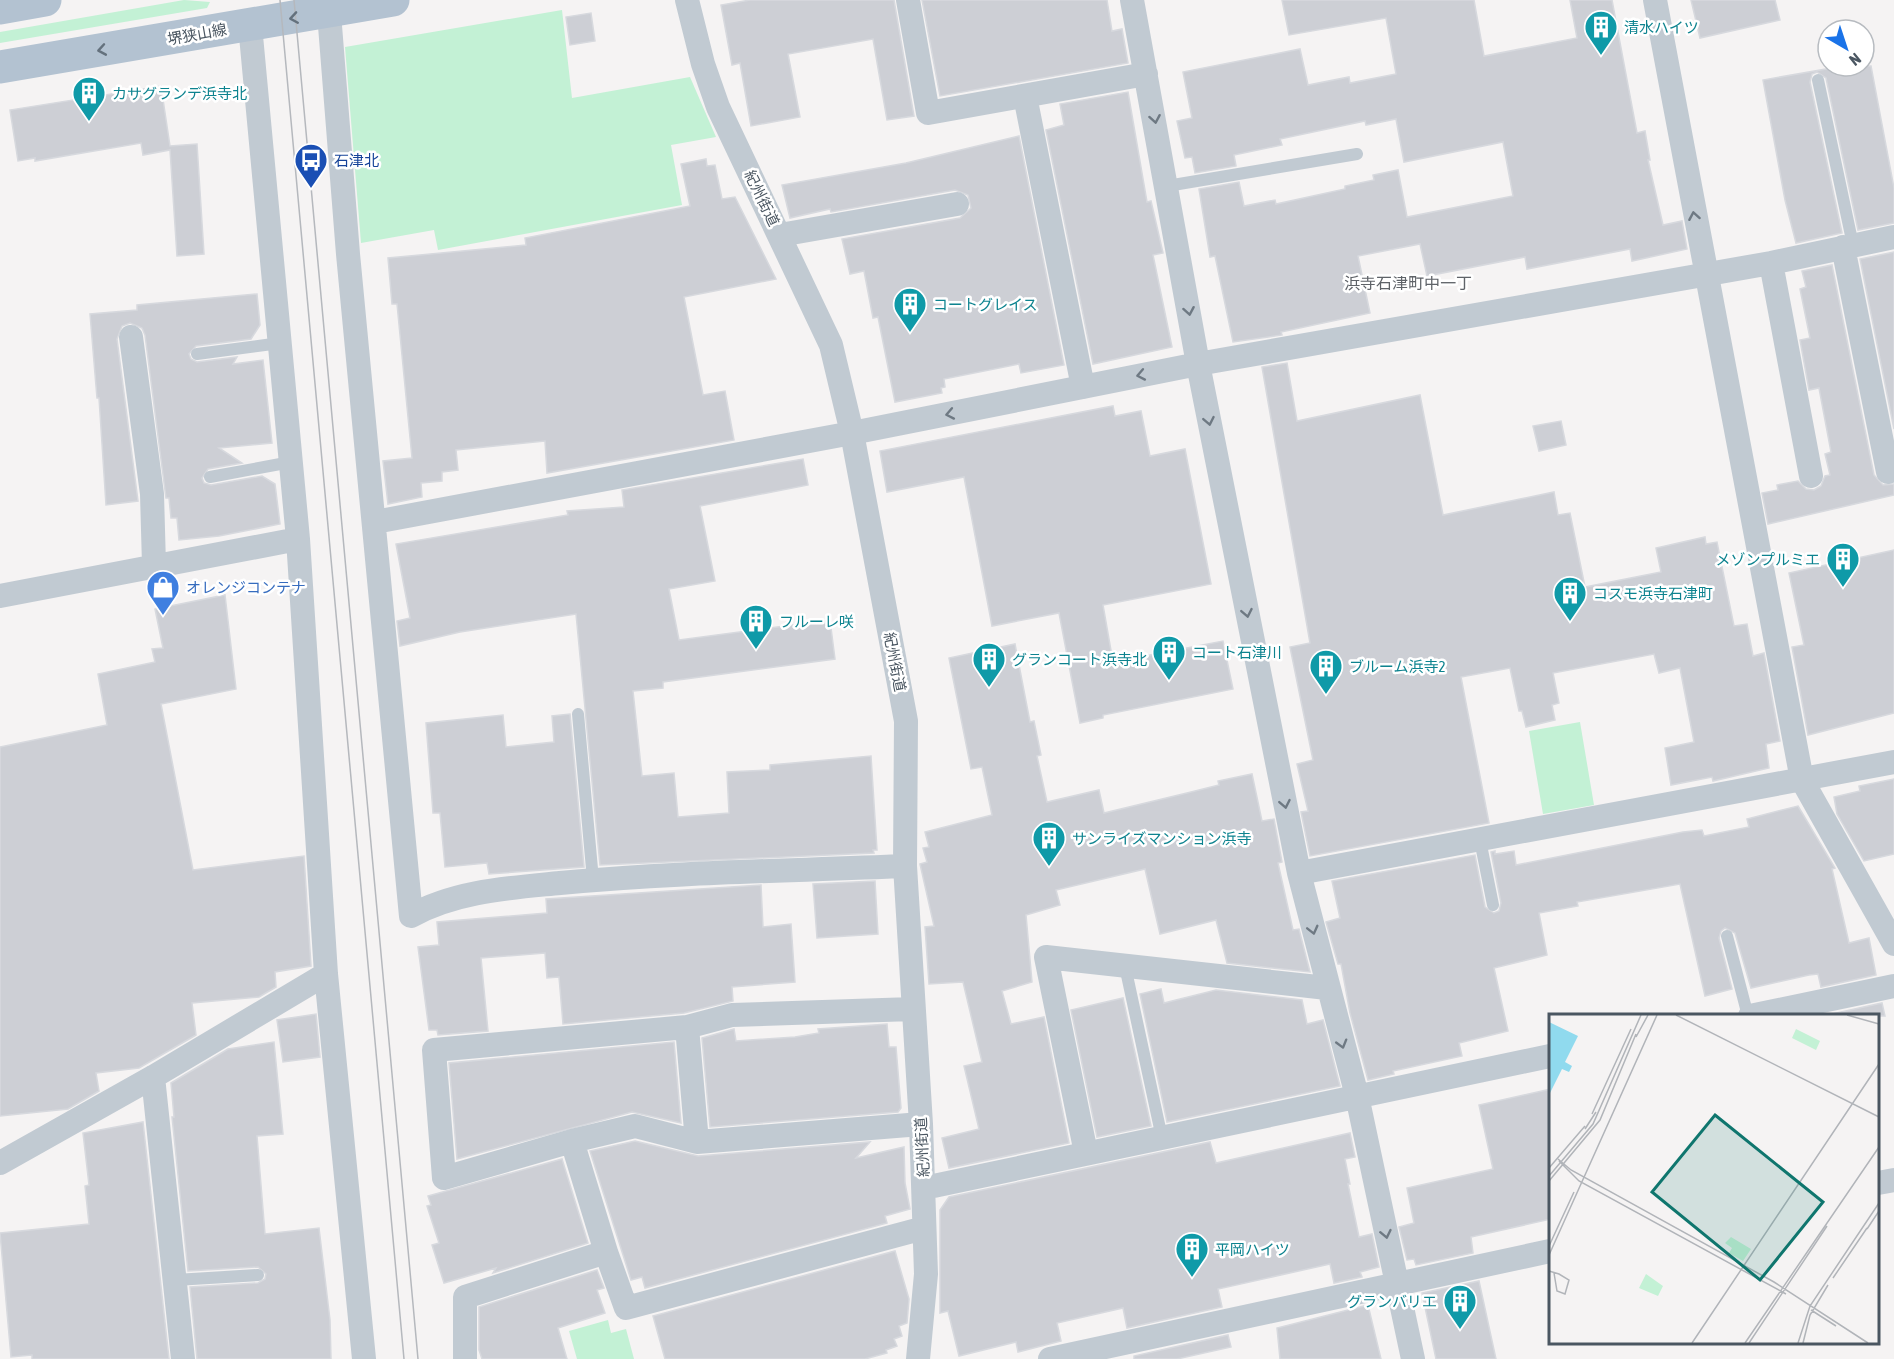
<svg xmlns="http://www.w3.org/2000/svg" width="1894" height="1359" font-family="'Asap Condensed','Noto Sans JP',sans-serif">
<style>
.green{fill:#c3f1d5}
.building{fill:#cdcfd5;stroke:#d7d9de;stroke-width:1.5}
.lines{fill:none;stroke-linecap:round;stroke-linejoin:round}
.lane{stroke:#c1cad2;stroke-width:12}
.street{stroke:#c1cad2;stroke-width:24}
.primary{stroke:#b3c2d1;stroke-width:33}
.tram{stroke:#b5b8bd;stroke-width:1.5}
.oneway{stroke:#64717d}
.oneway2{stroke:#6e7983}
.labels{text-anchor:middle;dominant-baseline:central;stroke-width:5;stroke-linejoin:round;paint-order:stroke}
.culture-label{font-size:15px;fill:#0d838f;stroke:#fff;text-anchor:start}
.street-label{font-size:15px;fill:#4a5661;stroke:#fff}
.transit-label{font-size:15px;fill:#164399;stroke:#fff;text-anchor:start}
.shop-label{font-size:15px;fill:#366cbe;stroke:#fff;text-anchor:start}
.neighbourhood-label{font-size:16px;fill:#5f6368;stroke:#fff}
.inset-road{fill:none;stroke:#b1b4b9;stroke-width:1.5}
.view{fill:#0f766e;fill-opacity:0.15;stroke:#0f766e;stroke-width:3}
.inset-edge{fill:none;stroke:#4a5661;stroke-width:3}
</style>
<rect width="100%" height="100%" fill="#f5f3f3"/>
<path class="green" d="M184,0L210,2L207,8L0,43V32Z
M562,10L572,98L690,77L716,137L671,145L682,205L438,250L434,230L361,243L345,47Z
M1580,722L1594,805L1543,814L1529,731Z
M608,1320L611,1333L626,1329L634,1359H577L569,1331Z"/>
<path class="building" d="M750,0H894L914,116L887,120L873,39L788,54L800,117L751,126L740,63L732,65L721,5Z
M922,0H1107L1112,31L1122,29L1128,63L940,96Z
M1282,0H1474L1484,56L1577,38L1570,0H1612L1637,133L1645,131L1650,160H1648L1663,225L1682,221L1687,249L1632,261L1630,249L1527,269L1525,257L1427,276L1420,244L1358,256L1370,313L1281,332L1282,335L1233,342L1215,256L1210,257L1199,189L1239,182L1244,206L1275,200L1276,204L1345,189V186L1374,180L1373,175L1398,170L1407,217L1513,196L1503,142L1404,162L1396,119L1366,125L1365,121L1280,139L1282,145L1234,155L1236,166L1195,173L1192,157L1185,158L1177,121L1192,118L1183,72L1300,49L1308,85L1349,77L1350,83L1396,74L1386,18L1289,35Z
M1691,0H1775L1780,20L1700,38Z
M591,13L595,41L570,45L566,17Z
M1843,66H1871L1894,188V223L1858,230L1826,78L1817,72L1812,74L1810,82L1842,233L1796,243L1785,200L1763,80Z
M161,86L170,146L197,144L204,254L177,256L170,150L143,155L141,143L35,161V158L18,161L10,110Z
M1128,92L1147,202L1151,201L1163,253L1153,255L1172,347L1093,364L1046,130L1064,125L1060,104Z
M1019,136L1064,365L1021,373L1019,364L944,379L945,387L941,388L942,393L895,402L878,317L873,318L864,271L850,274L842,239L960,218L971,208L968,195L955,190L831,212L830,209L790,218L782,185L906,163Z
M706,159L707,166L715,165L722,199L735,197L776,279L684,297L703,395L725,391L734,440L547,473L545,441L456,450L458,470L442,472V481L421,483L422,497L388,504L383,461L412,458L397,304H392L388,258L526,245L525,238L690,206L681,164Z
M1894,252V429L1860,259Z
M1832,265L1874,475L1883,485L1894,484V495L1768,524L1762,493L1778,490L1777,485L1798,481L1806,489L1814,490L1821,486L1825,476L1830,475L1825,454L1831,452L1819,388L1809,390L1800,340L1810,338L1800,289L1806,287L1802,271Z
M257,294L260,325L251,339L196,346L189,354L191,359L197,362L237,357L233,364L263,360L272,443L219,448L242,463L208,469L202,478L204,483L211,485L262,476L275,484L280,524L219,536L179,540L177,518H171L169,498H166L145,335L142,328L130,323L122,326L117,339L138,501L106,505L99,398H97L90,314L137,310V305Z
M1287,363L1297,421L1420,395L1443,515L1554,492L1558,515L1570,513L1585,587L1661,572L1656,548L1705,537L1706,544L1717,542L1734,626L1747,624L1753,656L1764,653L1780,741L1766,744L1769,768L1713,781L1712,777L1671,785L1665,748L1694,742L1680,668L1659,673L1654,654L1553,673L1559,703L1552,705L1555,720L1526,727L1522,711H1519L1510,668L1461,677L1489,823L1310,856L1301,812L1308,811L1297,764L1313,760L1290,647L1310,643L1262,367Z
M1113,406L1115,416L1141,411L1150,456L1185,449L1211,584L1103,605L1113,662L1223,641L1233,689L1103,715V718L1080,723L1059,613L992,626L964,477L887,492L880,451Z
M1561,421L1566,445L1539,451L1533,426Z
M803,459L808,485L700,506L715,581L669,589L679,640L830,620L835,659L663,682V688L633,691L642,776L674,773L678,817L729,813L727,772L770,770V765L871,756L877,850H873L874,853L600,865L576,614L460,632L400,646L397,621L410,618L396,544L568,515L567,511L624,507L622,490Z
M1894,550V713L1808,735L1792,647L1804,645L1789,573Z
M225,595L236,689L161,704L193,870L304,856L311,966L275,972L276,987L259,997L192,1003L196,1035L139,1068L96,1073L99,1091L68,1109L0,1116V747L107,725L98,674L155,662L152,649L163,648L155,609Z
M1015,644L1030,722L1034,721L1041,755L1037,756L1047,802L1099,790L1104,813L1191,792L1219,785L1218,781L1252,774L1262,821L1274,819L1282,862L1278,863L1293,930L1299,929L1310,972L1227,963L1216,920L1160,934L1145,869L1056,890L1060,905L1026,915L1032,982L1002,991L1011,1024L1044,1017L1069,1143L949,1168L942,1138L979,1129L964,1066L982,1062L963,982L929,984L925,927L934,926L920,864L927,862L923,848L929,847L925,832L992,815L982,767L971,769L949,658Z
M570,714L584,867L489,874L487,863L445,867L440,813H433L426,723L503,715L506,747L554,742L552,716Z
M1894,779V854L1864,861L1837,814L1834,797L1860,791L1859,786Z
M1798,806L1835,868L1832,869L1849,943L1869,938L1876,975L1821,987L1818,974L1809,975L1751,988L1735,933L1725,928L1721,931L1719,938L1732,989L1705,996L1680,884L1577,902L1578,906L1539,913L1547,955L1494,968L1508,1031L1459,1043L1462,1056L1393,1071L1394,1074L1368,1080L1350,1013L1341,964H1338L1326,922L1340,918L1332,881L1475,855L1485,907L1494,913L1499,911L1501,903L1491,852L1495,851V854L1514,851L1516,865L1683,832L1702,830L1704,836L1749,827L1747,819Z
M875,881L878,934L817,938L813,884Z
M761,885L763,927L791,924L795,982L732,987L733,1001L684,1013L563,1024L559,977L547,978L545,953L481,958L488,1031L438,1035L437,1030H429L418,947L439,945L437,922L547,913L546,899Z
M1161,989L1164,1003L1216,990L1302,1000L1307,1024L1323,1020L1340,1086L1167,1122L1140,994Z
M1123,998L1151,1126L1097,1137L1071,1010Z
M1882,1003L1885,1016H1827V1015Z
M316,1014L320,1057L283,1062L277,1020Z
M887,1024L889,1047H896L901,1108L898,1112L710,1127L702,1038L734,1029L736,1041L795,1037L819,1033L818,1029Z
M274,1042L283,1134L257,1136L265,1234L319,1228L330,1320L331,1359H197L190,1287L258,1283L265,1279L266,1274L258,1267L188,1271L172,1117H174L171,1083L228,1049Z
M674,1042L681,1123L632,1112L457,1159L449,1063Z
M1551,1089V1219L1471,1237L1473,1253L1416,1265L1414,1259L1407,1260L1399,1227L1414,1223L1407,1188L1493,1169L1479,1105Z
M143,1122L169,1359H32V1355L11,1357L0,1233L89,1224L85,1186L89,1185L83,1133Z
M1350,1133L1355,1157L1345,1159L1350,1184H1348L1359,1237L1372,1234L1379,1267L1360,1272L1362,1277L1334,1283L1330,1264L1218,1289L1222,1307L1127,1328L1123,1308L1057,1323L1061,1341L1018,1352L1016,1342L959,1356L948,1311L940,1313V1210L949,1197L1210,1142L1216,1163Z
M635,1141L698,1156L870,1142L856,1158L904,1147L905,1183L910,1209L885,1216L887,1223L645,1288L642,1277L631,1280L590,1151Z
M562,1159L588,1243L493,1273L496,1268L444,1283L432,1245L439,1243L427,1206L431,1205L428,1196Z
M895,1251L909,1299L907,1323L899,1326L902,1336L894,1339L897,1346L886,1350L887,1353L865,1359H665L653,1316Z
M597,1270L604,1288L597,1290L605,1313L558,1328L567,1359H482L479,1350V1307Z
M1479,1281L1496,1359H1436L1422,1293Z
M1368,1305L1381,1359H1280L1277,1328Z
M1228,1335L1231,1347L1177,1359H1134V1356Z"/>
<g class="lines">
<path class="lane" d="M1818,80L1853,245
M1167,186L1357,154
M197,354L280,343
M210,477L291,462
M578,714L593,880
M1480,840L1493,905
M1727,936L1748,1016
M1125,966L1162,1138
M175,1280L258,1275"/>
<path class="street" d="M687,0L703,64L718,107L831,345L852,433L906,721L905,866L921,1124L926,1274L918,1359
M908,0L928,113L1146,74
M1132,0L1198,364L1299,873L1357,1096L1413,1359
M1655,0L1802,780L1894,944
M329,13L348,254L411,916C455,891 510,888 560,883C675,872 790,871 905,866
M250,25L298,539L326,974L364,1359
M1025,96L1083,387
M780,235L957,204
M1843,247L1888,472
M1771,263L1811,476
M131,337L152,494L154,565
M375,522L852,433L1198,364L1771,263L1894,237
M0,596L298,539
M1299,873L1894,762
M1750,1016L1894,986
M687,1027L697,1142
M153,1077L183,1359
M572,1141L444,1178L434,1050L687,1027L732,1015L913,1009
M1086,1153L1046,957L1327,988
M0,1163L153,1077L326,974
M1878,1183L1894,1180
M924,1188L1550,1056
M606,1252L626,1308L924,1228
M465,1359V1297L606,1252L572,1141L635,1126L697,1142L921,1124
M1050,1359L1550,1251"/>
<path class="primary" d="M0,8L45,0
M0,67L393,0"/>
<path class="tram" d="M280,0L404,1359
M294,0L418,1359"/>
</g>
<defs><path id="oneway-chevron" d="M-2-3.5L2.5 0L-2 3.5" fill="none" stroke-width="1.6" stroke-linecap="round" stroke-linejoin="round" transform="scale(1.5)"/></defs>
<g class="oneway">
<use href="#oneway-chevron" transform="translate(294 18) rotate(171)"/>
<use href="#oneway-chevron" transform="translate(102 50) rotate(170)"/>
</g>
<g class="oneway2">
<use href="#oneway-chevron" transform="translate(1155 119) rotate(80)"/>
<use href="#oneway-chevron" transform="translate(1694 216) rotate(-100)"/>
<use href="#oneway-chevron" transform="translate(1189 311) rotate(80)"/>
<use href="#oneway-chevron" transform="translate(1141 375) rotate(169)"/>
<use href="#oneway-chevron" transform="translate(950 414) rotate(169)"/>
<use href="#oneway-chevron" transform="translate(1209 421) rotate(79)"/>
<use href="#oneway-chevron" transform="translate(1247 613) rotate(79)"/>
<use href="#oneway-chevron" transform="translate(1285 804) rotate(79)"/>
<use href="#oneway-chevron" transform="translate(1313 930) rotate(76)"/>
<use href="#oneway-chevron" transform="translate(1342 1044) rotate(74)"/>
<use href="#oneway-chevron" transform="translate(1386 1234) rotate(78)"/>
</g>
<defs>
<symbol id="building-pin" viewBox="-11 -11 22 30"><path d="M0 17L-7.5 6A9.5 9.5 0 1 1 7.5 6Z" fill="#0f9aa8" stroke="#fff"/><path d="M-4-6H4V6H1V3H-1V6H-4ZM-2.5-4.3h1.7v1.8h-1.7ZM.8-4.3h1.7v1.8H.8ZM-2.5-1h1.7V.8h-1.7ZM.8-1h1.7V.8H.8Z" fill="#fff"/></symbol>
<symbol id="bus-pin" viewBox="-11 -11 22 30"><path d="M0 17L-7.5 6A9.5 9.5 0 1 1 7.5 6Z" fill="#1a4fb4" stroke="#fff"/><path d="M-5-6H5V4H4V6H2V4H-2V6H-4V4H-5ZM-3.5-4V0h7V-4ZM-3.5 1.2v1.5H-2V1.2ZM2 1.2v1.5H3.5V1.2Z" fill="#fff"/></symbol>
<symbol id="shop-pin" viewBox="-11 -11 22 30"><path d="M0 17L-7.5 6A9.5 9.5 0 1 1 7.5 6Z" fill="#3f7fe0" stroke="#fff"/><path d="M-5-2.5h2.3a2.7 3.5 0 0 1 5.4 0H5L5.5 6h-11ZM-1.5-2.5h3a1.5 2.3 0 0 0-3 0Z" fill="#fff"/></symbol>
</defs>
<g fill-rule="evenodd">
<use href="#building-pin" x="1582" y="8" width="38" height="52"/>
<use href="#building-pin" x="70" y="74" width="38" height="52"/>
<use href="#bus-pin" x="292" y="141" width="38" height="52"/>
<use href="#building-pin" x="891" y="285" width="38" height="52"/>
<use href="#building-pin" x="1824" y="540" width="38" height="52"/>
<use href="#shop-pin" x="144" y="568" width="38" height="52"/>
<use href="#building-pin" x="1551" y="574" width="38" height="52"/>
<use href="#building-pin" x="737" y="602" width="38" height="52"/>
<use href="#building-pin" x="1150" y="633" width="38" height="52"/>
<use href="#building-pin" x="970" y="640" width="38" height="52"/>
<use href="#building-pin" x="1307" y="647" width="38" height="52"/>
<use href="#building-pin" x="1030" y="819" width="38" height="52"/>
<use href="#building-pin" x="1173" y="1230" width="38" height="52"/>
<use href="#building-pin" x="1441" y="1282" width="38" height="52"/>
</g>
<g class="labels">
<g class="culture-label">
<text x="1624" y="27">清水ハイツ</text>
<text x="112" y="93">カサグランデ浜寺北</text>
<text x="933" y="304">コートグレイス</text>
<text x="1820" y="559" text-anchor="end">メゾンプルミエ</text>
<text x="1593" y="593">コスモ浜寺石津町</text>
<text x="779" y="621">フルーレ咲</text>
<text x="1192" y="652">コート石津川</text>
<text x="1012" y="659">グランコート浜寺北</text>
<text x="1349" y="666">ブルーム浜寺2</text>
<text x="1072" y="838">サンライズマンション浜寺</text>
<text x="1215" y="1249">平岡ハイツ</text>
<text x="1437" y="1301" text-anchor="end">グランバリエ</text>
</g>
<g class="street-label">
<text transform="translate(197 34) rotate(-10)">堺狭山線</text>
<text transform="translate(762 198) rotate(64)">紀州街道</text>
<text transform="translate(895 662) rotate(79)">紀州街道</text>
<text transform="translate(922 1147) rotate(-93)">紀州街道</text>
</g>
<g class="transit-label">
<text x="334" y="160">石津北</text>
</g>
<g class="shop-label">
<text x="186" y="587">オレンジコンテナ</text>
</g>
<g class="neighbourhood-label">
<text x="1408" y="283">浜寺石津町中一丁</text>
</g>
</g>
<g transform="translate(1549 1014)">
<rect width="330" height="330" fill="#f5f3f3"/>
<path d="M247,15L271,27L267,36L243,24ZM182,223L202,235L194,247L180,239L183,234L176,229ZM97,260L114,272L109,282L90,274Z" fill="#c3f1d5"/>
<path d="M0,8L29,22L16,48L23,52L20,58L13,55L0,81Z" fill="#90daee"/>
<path class="inset-road" d="M127,1L330,103M298,1L330,10M87,23L99,1M43,100L82,15M36,115L47,98M9,145L22,156L225,268L319,329M10,147L30,167L237,280M0,154L36,112M0,162L44,110L92,1M0,167L51,106L87,20M318,215L330,197M0,232L25,178M0,241L108,1M0,257L10,260L20,266L16,280L8,277L5,259M284,264L318,214M262,296L287,312M143,329L330,50M196,329L330,133M200,329L278,212M249,329L261,292L330,189M254,329L261,301L279,271"/>
<path class="view" d="M166,101L274,188L211,266L103,178Z"/>
<rect width="330" height="330" class="inset-edge"/>
</g>
<g transform="translate(1846 48) rotate(141)"><circle r="28" fill="#ffffff" stroke="#b7bbc0" stroke-width="1.5"/>
<path d="M0-4.5L10 22L0 15L-10 22Z" fill="#1a73e8"/>
<text y="-9" font-size="16" font-weight="bold" text-anchor="middle" fill="#4a5661">N</text>
</g>
</svg>
